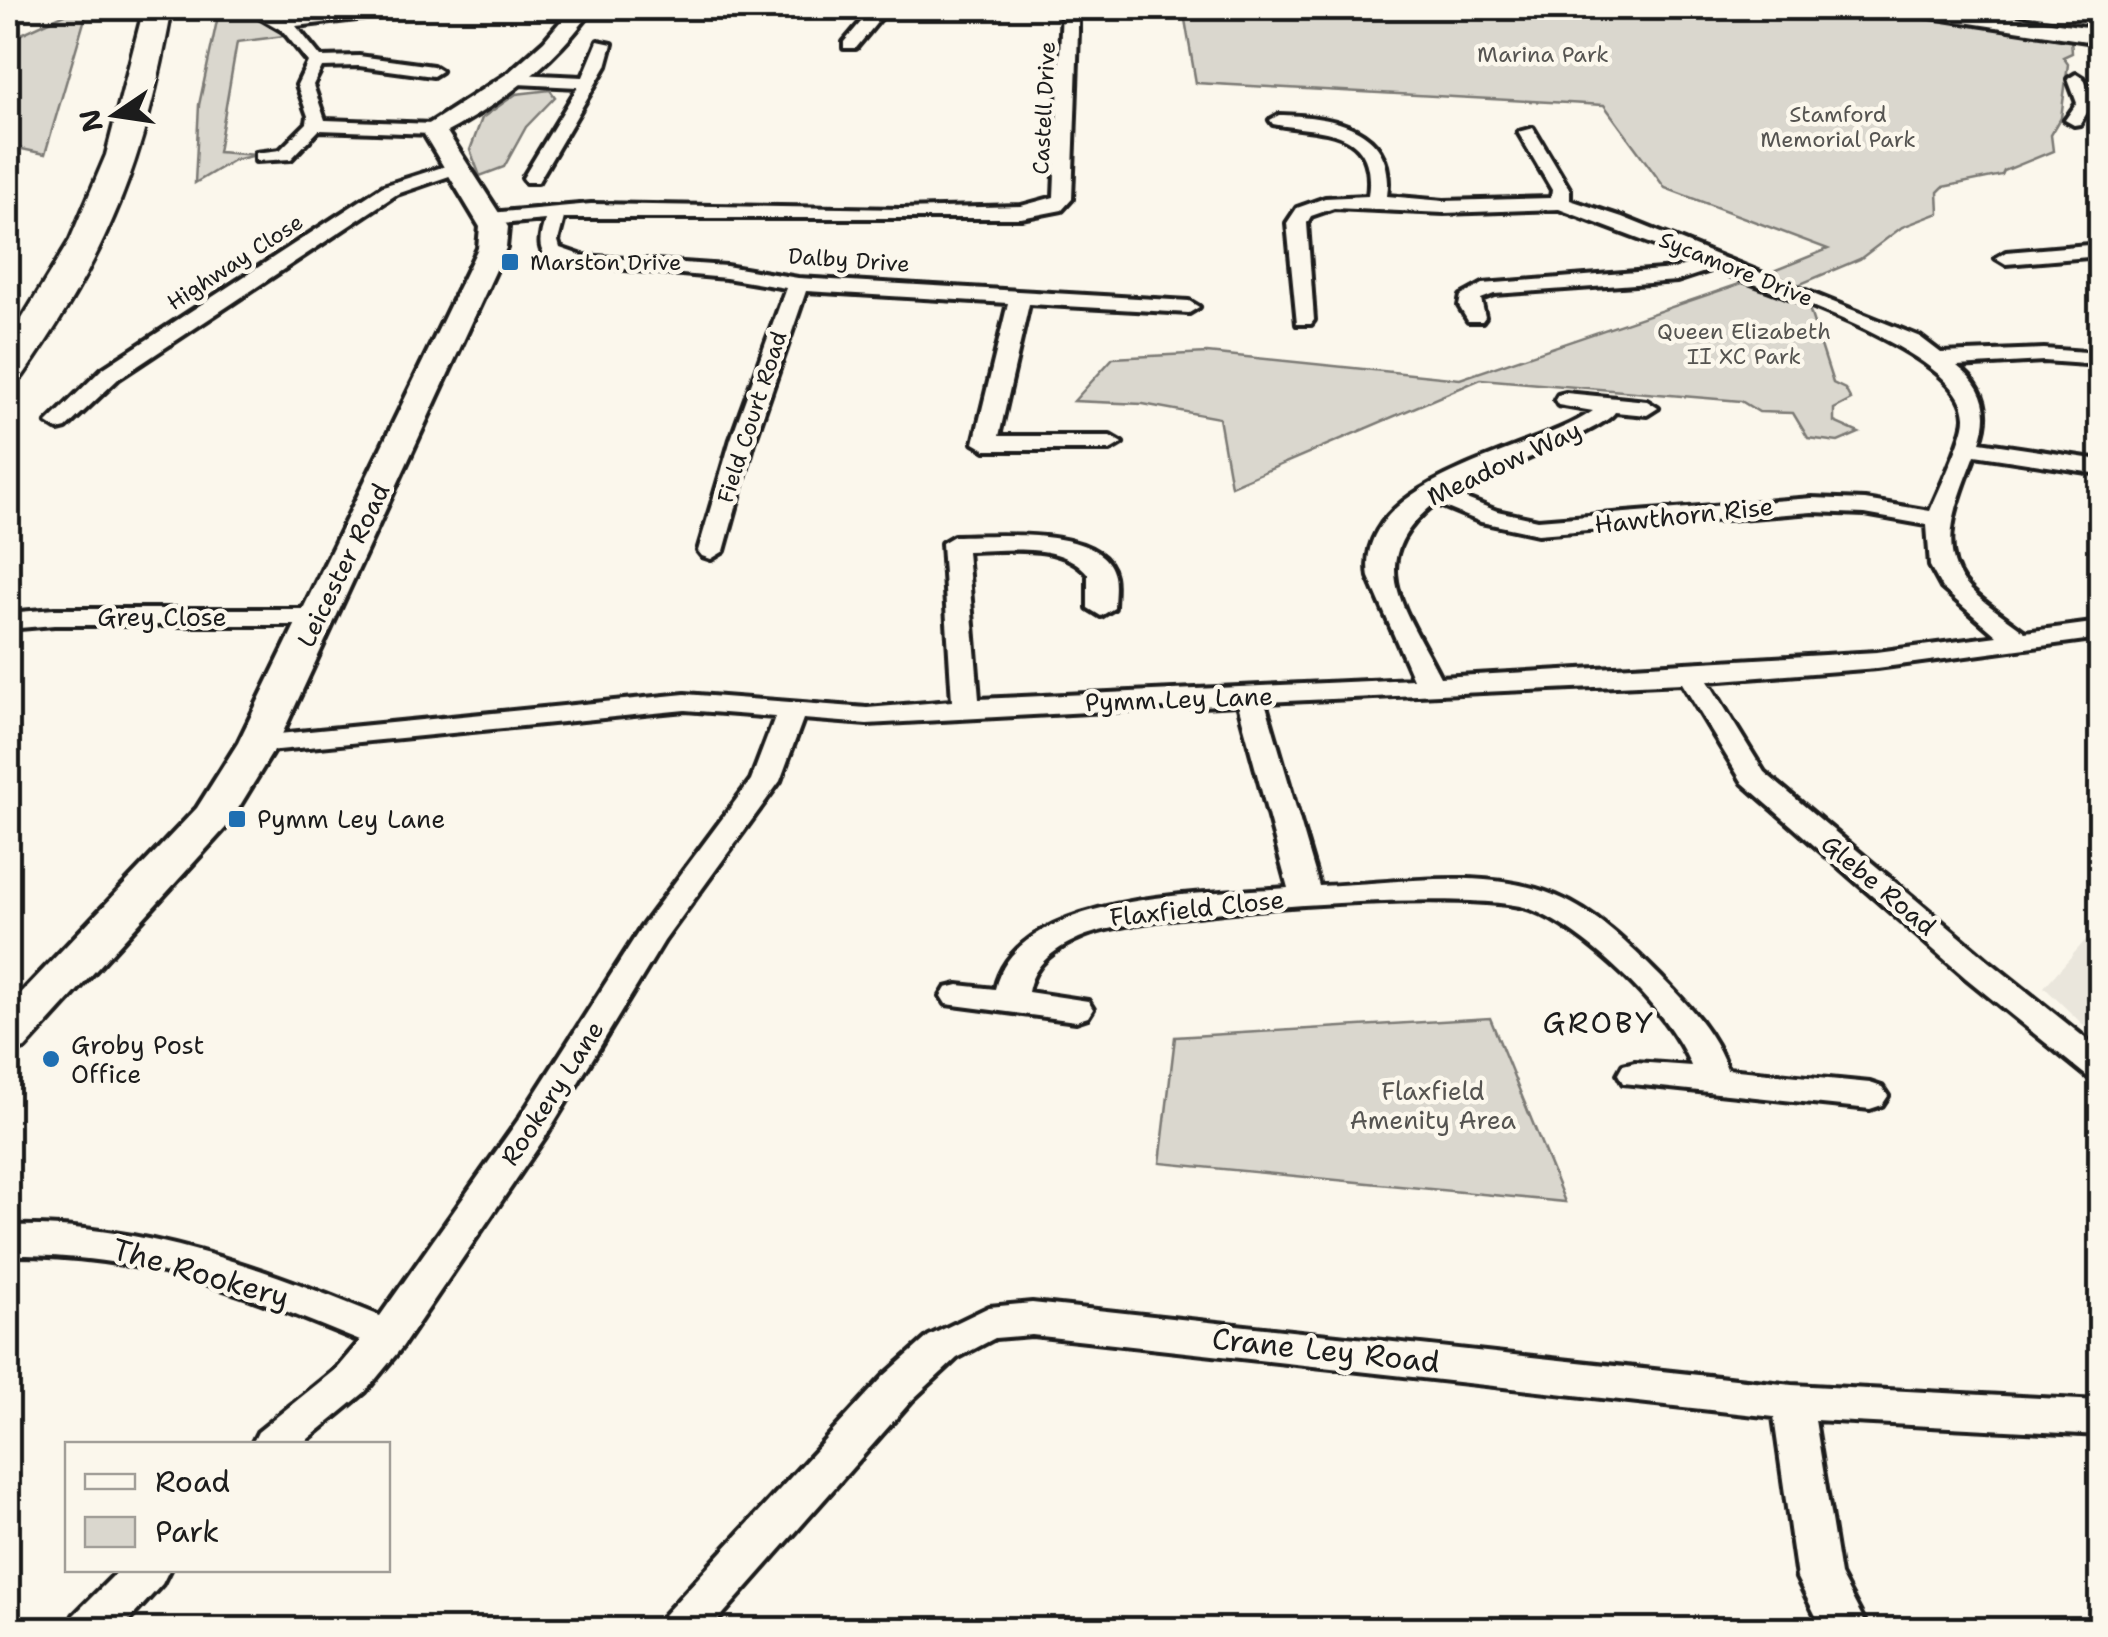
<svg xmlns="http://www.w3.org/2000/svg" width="2108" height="1637" font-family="'Shantell Sans',sans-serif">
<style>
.built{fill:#eae6dc}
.green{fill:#dad7ce;stroke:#7b7a75;stroke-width:2.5}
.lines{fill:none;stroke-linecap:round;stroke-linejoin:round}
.street-casing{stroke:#1c1c1c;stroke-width:8}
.secondary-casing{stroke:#1c1c1c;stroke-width:8}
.highway-casing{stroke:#1c1c1c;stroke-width:7}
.street{fill:#fbf7ec;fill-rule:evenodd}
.secondary{fill:#fbf7ec;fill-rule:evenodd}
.highway{fill:#fbf7ec;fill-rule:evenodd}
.poi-dot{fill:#1f6fb2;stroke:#fbf7ec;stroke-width:4}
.labels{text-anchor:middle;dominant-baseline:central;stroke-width:9;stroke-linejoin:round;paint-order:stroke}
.far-park-label{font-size:22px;fill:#555451;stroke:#fbf7ec}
.far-street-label{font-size:22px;fill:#1c1c1c;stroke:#fbf7ec}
.far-poi-label{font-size:22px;fill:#1c1c1c;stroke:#fbf7ec;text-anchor:start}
.street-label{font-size:25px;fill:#1c1c1c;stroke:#fbf7ec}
.poi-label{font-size:25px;fill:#1c1c1c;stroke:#fbf7ec;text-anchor:start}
.park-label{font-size:25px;fill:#555451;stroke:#fbf7ec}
.quarter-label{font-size:30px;letter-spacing:2.5px;fill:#1c1c1c;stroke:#fbf7ec}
.near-street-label{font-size:30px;fill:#1c1c1c;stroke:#fbf7ec}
</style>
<rect width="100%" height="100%" fill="#fbf7ec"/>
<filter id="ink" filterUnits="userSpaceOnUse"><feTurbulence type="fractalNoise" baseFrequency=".01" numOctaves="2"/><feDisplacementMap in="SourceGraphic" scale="20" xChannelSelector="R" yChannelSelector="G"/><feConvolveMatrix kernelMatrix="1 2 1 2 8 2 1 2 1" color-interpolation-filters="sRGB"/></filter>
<g filter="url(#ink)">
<path class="built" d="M2100,924V1041L2044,987Z"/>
<path class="green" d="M78,8H88L45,154L8,146V40Z
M1183,8H1893L2100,39V42L2071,38L2072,53L2063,57L2068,64L2061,118L2051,135L2053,151L2004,171L2002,175L1943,187L1938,192L1939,213L1902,227L1860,259L1796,286L1766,274L1828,249L1665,188L1604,105L1196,83Z
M250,14L265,17L284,36L237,42L218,152L257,155L234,160L195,183L199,105L218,16Z
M550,90L555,97L526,127L504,167L480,176L470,150L482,118L516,94Z
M1745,282L1809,308L1833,383L1845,389L1851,400L1834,409V422L1859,433L1838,442L1808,438L1793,413L1759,412L1741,401L1481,379L1231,486L1219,418L1143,404L1074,401L1113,358L1207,353L1460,379Z
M1490,1018L1565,1202L1160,1163L1175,1037Z"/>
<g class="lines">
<defs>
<path id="street" d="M243,8H263L285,18L388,8L391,11L383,16L296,26L321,57L359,56L433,66L441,71L433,76L359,66L322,67L313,85L325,120L433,124L442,129L433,134L319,130L291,159L256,161V153L280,150L307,123L308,116L297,85L308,62L283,31Z
M873,8H889L856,48H844V42Z
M1062,8H1078V32L1072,199L1062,210L1021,218H564L558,241L560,248L583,256L726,266L798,278L1189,301L1199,307L1189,313L1029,304L999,436H1110L1122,443L1110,450H986L974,443L1008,303L806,291L755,439L724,551L711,559L702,556L698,551L731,439L786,288L726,278L559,263C535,256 539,239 545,220L490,225L480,219L490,213L591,204L901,209L1021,206L1054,197Z
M598,41L612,44L606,66L538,182H526L523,178L578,87L517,84L509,79L517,74L583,77Z
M2076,74L2084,79L2093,103L2080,124L2074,125L2065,120L2077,103L2068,79Z
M1279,115C1331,116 1397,127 1387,196L1444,201L1551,198L1552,190L1518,132L1533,128L1570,190V200L1622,217L1920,337L1941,353L2044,349L2100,353V365L2044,361L1957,366C1984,386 1991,412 1980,442L2100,460V474L1975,455C1961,493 1936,544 1964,582C1979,601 2006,617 2025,632L2100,622V638L1877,668L1708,681L1764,772L1990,962L2100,1050V1080L2088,1077L1966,978L1743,783L1682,683L1265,702L1319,886C1394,884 1484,866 1556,896C1597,913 1629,945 1660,976C1687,1004 1714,1031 1727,1069L1870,1083L1882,1087L1888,1096L1882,1105L1870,1109L1623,1083L1618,1074L1623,1065L1635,1062L1691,1066C1671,1012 1584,929 1530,909C1471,887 1145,911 1084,936C1057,947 1033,963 1028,992L1088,1001L1093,1009L1088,1017L1076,1021L946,1004L941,996L946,988L958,985L995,989C1017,891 1209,894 1288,888L1238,704L867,724L803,719L780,781L664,941L545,1137L402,1347L365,1392L302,1444H252L258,1432L337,1368L360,1341C236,1290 144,1254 8,1255V1226C140,1222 260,1267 380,1316L519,1119L641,928L751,780L775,717L685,710L258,752L248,749L244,743L248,737L685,694L867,708L952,701L942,543L954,536C993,536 1104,525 1114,576C1116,586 1114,598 1114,608L1101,616L1088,608V574C1061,541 1007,551 967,551L979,699L1413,679L1369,577C1354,476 1535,453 1593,411L1558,405L1555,400L1558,395L1566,393L1647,401L1658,408L1647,415L1615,412C1605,430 1481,476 1451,493L1497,511L1538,520L1812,498L1865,500L1930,511C1938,492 1966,434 1965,417C1964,352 1769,291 1714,269L1677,281L1494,294L1481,299L1485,317L1482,321H1468L1459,306L1461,296L1483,284L1674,269L1697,261L1559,209L1444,213L1334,208L1311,216L1307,223L1314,320L1311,324H1297L1287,223L1297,208L1325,198L1368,196C1378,125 1319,133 1273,124L1270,120ZM1435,503L1481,522L1538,534L1812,512L1865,514L1927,525L1930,566L1942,588L1997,636L1877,652L1440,677C1406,609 1361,562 1435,503Z
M455,163L461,164V172L397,194L118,379L66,428L58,430L47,423L102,369L383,186Z
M2100,244V256L2006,264L1996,258L2006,252Z
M54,609H316L329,617L316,625H54L8,629V613Z
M1032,1303L1792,1385L2100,1401V1435L1815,1420L1840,1575L1869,1630H1823L1797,1578L1774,1417L1032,1335L995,1338L957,1358L912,1400L709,1630H658L664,1615L884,1376L929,1336L989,1307Z
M119,1570H169L162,1584L120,1630H68L74,1615Z"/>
<path id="secondary" d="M572,8H594C555,62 505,101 447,132L508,227L506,248L278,743L228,825L25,1048L8,1053V1007L197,808L238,743L478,248L480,227L421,129L508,73L544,41Z
M1900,8H1951L2100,29V43L1911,14Z"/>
<path id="highway" d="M144,8H172C145,159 110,251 22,377L8,381V342L70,240L106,155Z"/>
</defs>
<use href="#street" class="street-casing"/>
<use href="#secondary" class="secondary-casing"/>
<use href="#highway" class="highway-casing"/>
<use href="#street" class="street"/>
<use href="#secondary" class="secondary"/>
<use href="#highway" class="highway"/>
</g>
</g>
<g class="poi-dot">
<rect x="500" y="252" width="20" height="20" rx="5"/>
<rect x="227" y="809" width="20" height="20" rx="5"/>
<circle cx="51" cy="1059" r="10"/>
</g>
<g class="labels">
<g class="far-park-label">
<text x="1543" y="54">Marina Park</text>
<text x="1838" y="114">Stamford<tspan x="1838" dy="25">Memorial Park</tspan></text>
<text x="1744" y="331">Queen Elizabeth<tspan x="1744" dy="25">II XC Park</tspan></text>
</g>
<g class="far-street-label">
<text transform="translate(1044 108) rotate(-87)">Castell Drive</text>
<text transform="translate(849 260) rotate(4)">Dalby Drive</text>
<text transform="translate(235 262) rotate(-33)">Highway Close</text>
<text transform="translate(1736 269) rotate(22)">Sycamore Drive</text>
<text transform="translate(752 417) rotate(-72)">Field Court Road</text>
</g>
<g class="far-poi-label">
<text x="530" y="262">Marston Drive</text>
</g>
<g class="street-label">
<text transform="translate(1504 463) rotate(-25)">Meadow Way</text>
<text transform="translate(1684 515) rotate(-6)">Hawthorn Rise</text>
<text transform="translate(343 565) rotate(-64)">Leicester Road</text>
<text x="162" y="617">Grey Close</text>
<text transform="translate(1179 699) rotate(-2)">Pymm Ley Lane</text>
<text transform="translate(1879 885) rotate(40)">Glebe Road</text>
<text transform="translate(1197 908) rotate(-6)">Flaxfield Close</text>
<text transform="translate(552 1093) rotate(-57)">Rookery Lane</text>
</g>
<g class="poi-label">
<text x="257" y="819">Pymm Ley Lane</text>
<text x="71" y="1045">Groby Post<tspan x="71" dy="29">Office</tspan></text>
</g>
<g class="park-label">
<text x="1433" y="1091">Flaxfield<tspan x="1433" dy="29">Amenity Area</tspan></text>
</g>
<g class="quarter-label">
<text x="1599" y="1022">GROBY</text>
</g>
<g class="near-street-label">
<text transform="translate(201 1273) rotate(16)">The Rookery</text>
<text transform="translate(1326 1350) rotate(6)">Crane Ley Road</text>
</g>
</g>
<rect width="2108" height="1637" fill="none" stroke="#fbf7ec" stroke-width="40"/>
<rect x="20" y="20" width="2068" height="1597" fill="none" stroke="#1c1c1c" stroke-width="4" filter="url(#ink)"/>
<rect x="65" y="1442" width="325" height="130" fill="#fbf7ec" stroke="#a29f99" stroke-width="2.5"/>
<rect x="85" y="1474" width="50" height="15" fill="#fbf7ec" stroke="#a29f99" stroke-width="2.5"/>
<text x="155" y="1492" font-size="30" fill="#1c1c1c">Road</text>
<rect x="85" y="1517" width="50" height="30" fill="#dad7ce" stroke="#a29f99" stroke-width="2.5"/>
<text x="155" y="1542" font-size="30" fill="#1c1c1c">Park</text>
<g transform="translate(115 115) rotate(257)" stroke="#fbf7ec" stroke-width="8" paint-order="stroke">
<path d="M0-8L18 38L0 25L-18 38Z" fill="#1c1c1c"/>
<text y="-15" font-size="28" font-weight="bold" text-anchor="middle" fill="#1c1c1c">N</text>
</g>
</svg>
